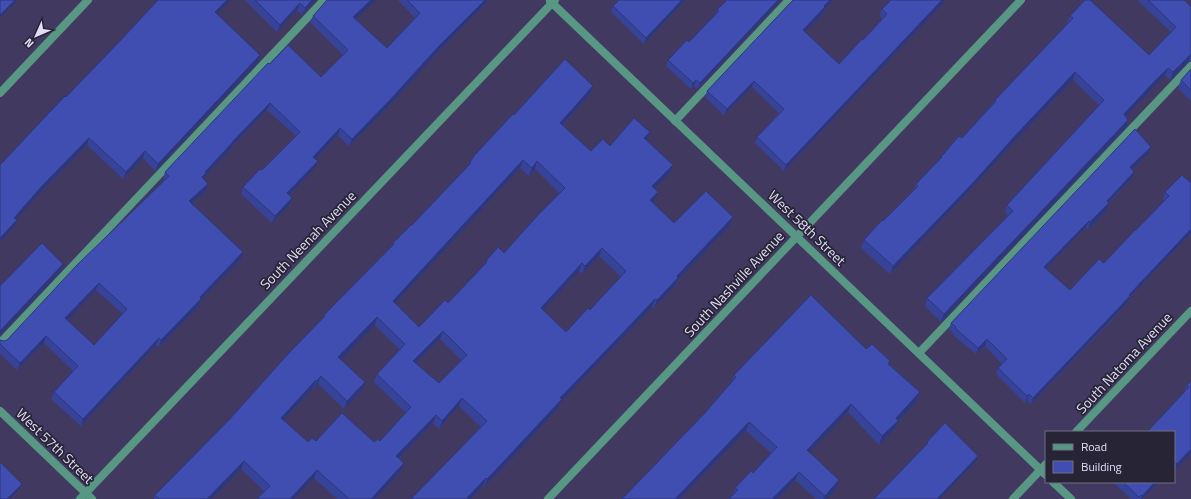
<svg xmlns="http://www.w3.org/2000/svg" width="1191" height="499" font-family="'Titillium Web',sans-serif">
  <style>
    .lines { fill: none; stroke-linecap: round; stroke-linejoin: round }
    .service { stroke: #589784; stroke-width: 8 }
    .minor { stroke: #589784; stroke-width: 8 }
    .wall { fill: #374399; fill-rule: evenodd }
    .shaded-wall { fill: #2d377d }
    .building { fill: #404eb2; stroke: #2d377d; fill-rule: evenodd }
    .labels { text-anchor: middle; stroke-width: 3.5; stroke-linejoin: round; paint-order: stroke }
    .street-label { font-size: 14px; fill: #e1ddf6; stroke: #272436 }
  </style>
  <rect width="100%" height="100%" fill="#423961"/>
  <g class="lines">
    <!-- service -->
    <g class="service">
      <polyline points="675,121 789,0"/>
      <polyline points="0,343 324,0"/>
      <polyline points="919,353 1191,66"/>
    </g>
    <!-- minor -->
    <g class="minor">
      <polyline points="550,1 1046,475"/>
      <polyline points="0,93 88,0"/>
      <polyline points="0,411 92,499"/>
      <polyline points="1076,432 1191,311"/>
      <polyline points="1053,482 1071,499"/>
      <polyline points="80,499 555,0"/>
      <polyline points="548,499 1021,0"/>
      <polyline points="1013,499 1046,464"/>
    </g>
  </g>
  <!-- wall -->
  <g class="wall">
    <polygon points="245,0 316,0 302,15 297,10 277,32"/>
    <path d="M398,0H488L486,3L437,53L388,107L349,146L338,135L315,159V168L289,195L292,198L289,205L272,223L241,194L243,187L262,170L296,136L267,110L232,146L231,149L205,176L204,179L206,191L191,204L243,252L241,259L200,301L199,306L159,347L156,345L81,426L51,399L54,392L73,371L44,343L17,370L0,354V344L7,340L164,180L163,179L165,172L270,64L321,77L343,55L310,22L313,16L356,19L387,48L415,18ZM96,290L123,314L94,345L67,320Z"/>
    <polygon points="685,0 644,44 611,12 613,6"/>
    <polygon points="727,0 781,0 697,89 694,86 691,89 666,66 668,60 689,42 715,15 717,10"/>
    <polygon points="793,0 833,0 824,10 823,14 805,32 839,64 883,19 879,15 882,9 891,0 946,0 784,171 755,143 757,137 779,113 756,91 752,87 724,115 705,97 707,91"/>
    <polygon points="1137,0 1184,0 1191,7 1191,61 1189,61 1170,80 1165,75 1147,94 1126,117 1128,120 1126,127 941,322 925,306 927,298 1008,216 1005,212 1007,205 1099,105 1073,80 1012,144 969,191 890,274 861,248 864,240 914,190 916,184 940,159 941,157 962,138 993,103 995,100 1068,24 1067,23 1070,16 1149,55 1171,32"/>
    <polygon points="217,14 260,55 258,62 155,171 143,158 123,179 87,145 40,193 16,219 17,220 14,227 0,242 0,165"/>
    <polygon points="1191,69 1191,101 1178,88 1181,80"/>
    <path d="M590,94L563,125L591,151L610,146L647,140L673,165L670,173L654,188L658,192L655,200L652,202L674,223L730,225L677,281L675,286L654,308L652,307L616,345L560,403L559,407L504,467L484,487L483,486L471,499H411L481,427L459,406L439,429L433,423L399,458L401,471L376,499H337L314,478L264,491L241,469L212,499H154L155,495L228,421L323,318L324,315L391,247L393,243L412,225L468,166L470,162L472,160L473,157L514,115ZM520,168L529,176L535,169L560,194L504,253L486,261L485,264L448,303L419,327L395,303ZM599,256L621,277L590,310L566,332L543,310L579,271L582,274ZM375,325L400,350L377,374L374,382L406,413L380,441L374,442L316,441L308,442L283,421L313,388L314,389L318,384L344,409L362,390L341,359ZM440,339L461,360L439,383L416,363Z"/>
    <polygon points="1149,153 1132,169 1132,178 1109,203 1107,210 1088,229 1086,227 1046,269 1070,290 1104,263 1165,201 1163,199 1165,192 1191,183 1191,233 1129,298 1128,302 1111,321 1031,404 1027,400 1025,403 996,374 998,368 1002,364 985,346 976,354 953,335 953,333 949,329 951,323"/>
    <polygon points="866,349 890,361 889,364 920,392 917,401 898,421 895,429 879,445 848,412 809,452 836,489 827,499 816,499 795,480 777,499 729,499 733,495 735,488 753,473 771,453 746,431 680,499 622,499 704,414 731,384 731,383 734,375"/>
    <polygon points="1191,381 1191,453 1174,471 1174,432 1185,391 1187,385"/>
    <polygon points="1113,482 1159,482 1143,499 1131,499"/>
  </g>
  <!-- shaded-wall -->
  <g class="shaded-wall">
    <polygon points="15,0 18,0 0,18 0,15"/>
    <polygon points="227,0 231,0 212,19 215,12"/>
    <polygon points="312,0 316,0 302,15 305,8"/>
    <polygon points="371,0 376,0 351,24 353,17"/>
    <polygon points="485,0 488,0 486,3 437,53 388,107 349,146 352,139 439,46"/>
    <polygon points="682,0 685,0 644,44 646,38"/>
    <polygon points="778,0 781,0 697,89 700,83"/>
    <polygon points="830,0 833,0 824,10 823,14 801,36 803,30"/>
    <polygon points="942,0 946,0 784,171 786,165"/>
    <polygon points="300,3 297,10 277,32 280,25"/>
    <polygon points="1191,54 1189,61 1170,80 1173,72"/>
    <polygon points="260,55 258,62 155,171 158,164"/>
    <polygon points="1168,68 1165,75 1121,122 1124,114"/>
    <polygon points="1075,72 1073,80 1012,144 969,191 890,274 893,266"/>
    <polygon points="696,80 694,86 691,89 693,83"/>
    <polygon points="754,81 752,87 724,115 727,109"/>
    <polygon points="593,86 590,94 557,131 560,123"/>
    <polygon points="270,103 267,110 232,146 231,149 205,176 204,180 202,177 205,172 233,141"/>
    <polygon points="1128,120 1126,127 941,322 944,314"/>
    <polygon points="340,128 338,135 311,164 313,157"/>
    <polygon points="650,132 647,140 644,138"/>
    <polygon points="89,138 87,145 40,193 11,225 14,218 42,186"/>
    <polygon points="1151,147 1149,153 1127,174 1130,167"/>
    <polygon points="145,151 143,158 123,179 126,172"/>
    <polygon points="523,160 520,168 390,309 393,301"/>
    <polygon points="318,161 315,168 284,200 287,193"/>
    <polygon points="537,161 535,169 529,176 532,168"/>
    <polygon points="673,165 670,173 649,194 652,186"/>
    <polygon points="1134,172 1132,178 1104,207 1107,201"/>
    <polygon points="208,184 206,191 186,208 189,201"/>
    <polygon points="658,192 655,200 647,208 650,200"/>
    <polygon points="292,198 289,205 272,223 275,216"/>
    <polygon points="1109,203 1107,210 1088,229 1090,222"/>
    <polygon points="733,217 730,225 677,281 675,286 654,308 657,300 677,276"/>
    <polygon points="17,220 14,227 0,242 0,238"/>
    <polygon points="1089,221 1086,227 1042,273 1044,267"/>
    <polygon points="1191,229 1191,233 1129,298 1128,302 1031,404 1033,398 1129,295"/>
    <polygon points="602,248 599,256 582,274 585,266"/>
    <polygon points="243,252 241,259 200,301 199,306 159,347 161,340 200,297"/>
    <polygon points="582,263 579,271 538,316 541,308"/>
    <polygon points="63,264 61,271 0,335 0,331"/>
    <polygon points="99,283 96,290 63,325 65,318"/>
    <polygon points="655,299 652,307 616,345 560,403 559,407 504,467 484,487 487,479 560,398"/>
    <polygon points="377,317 375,325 336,365 338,357"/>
    <polygon points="443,331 440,339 410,369 413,361"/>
    <polygon points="46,336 44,343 17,370 20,363"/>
    <polygon points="159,338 156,345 81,426 83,419"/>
    <polygon points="987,339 985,346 976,354 978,348"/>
    <polygon points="321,376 318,384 314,389 317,381"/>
    <polygon points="316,380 313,388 278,426 281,418"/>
    <polygon points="365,382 362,390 344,409 347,401"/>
    <polygon points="920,392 917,401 898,421 895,429 879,445 882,436 896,418"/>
    <polygon points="1029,394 1027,400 1025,403 1027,396"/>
    <polygon points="462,398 459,406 439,429 442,421"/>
    <polygon points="851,404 848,412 804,458 807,450"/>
    <polygon points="436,415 433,423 393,464 396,456"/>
    <polygon points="749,422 746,431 680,499 675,499"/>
    <polygon points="1191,449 1191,453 1174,471 1177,464"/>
    <polygon points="978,456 977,460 940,499 937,499"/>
    <polygon points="244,461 241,469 212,499 207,499"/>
    <polygon points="404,463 401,471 376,499 371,499"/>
    <polygon points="317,470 314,478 294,499 290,499"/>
    <polygon points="799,472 795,480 777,499 773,499"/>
    <polygon points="486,478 483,486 471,499 466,499"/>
    <polygon points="839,480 836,489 827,499 823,499 825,496"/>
    <polygon points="1155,482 1159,482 1143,499 1141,499 1142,496"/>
    <polygon points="22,484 20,488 10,499 7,499"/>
  </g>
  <!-- building -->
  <g class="building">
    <polygon points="0,0 15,0 0,15"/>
    <polygon points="158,0 227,0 215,12 260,55 158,164 145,151 126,172 89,138 42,186 14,218 17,220 0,238 0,165 65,96 66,97 120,41"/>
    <polygon points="255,0 312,0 305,8 300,3 280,25"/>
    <path d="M327,0H371L353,17L387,48L420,13L407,0H485L439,46L390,100L352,139L340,128L313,157L318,161L287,193L292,198L275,216L243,187L260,169L262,170L300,132L270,103L233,141V142L205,172L206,173L202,177L208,184L189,201L243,252L200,297L201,299L161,340L159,338L83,419L54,392L78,366L46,336L20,363L0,344V340L4,341L7,340L77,265L169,176L165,172L268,63L270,64L288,45L321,77L348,50L313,16ZM99,283L127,309L94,345L65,318Z"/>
    <polygon points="619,0 682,0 646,38 613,6"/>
    <polygon points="727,0 778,0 700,83 696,80 693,83 668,60 687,40 689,42 719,11 717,10"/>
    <polygon points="793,0 830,0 824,6 825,7 803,30 839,64 862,39 863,40 887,14 882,9 891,0 942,0 786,165 757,137 784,109 758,85 754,81 727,109 707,91"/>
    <polygon points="1085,0 1090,0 1149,55 1176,27 1148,0 1184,0 1191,7 1191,54 1173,72 1168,68 1150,86 1124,114 1128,120 944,314 927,298 1013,211 1007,205 1104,100 1075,72 1015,136 972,184 893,266 864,240 882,220 883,221 918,186 916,184 942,157 941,157 959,136 962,138 996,101 995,100 1073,18 1070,16"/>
    <path d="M565,59L593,86L560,123L591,151L603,139L610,146L634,118L650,132L644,138L673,165L652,186L658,192L650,200L674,223L706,191L733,217L677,276L678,278L657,300L655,299L619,337L560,398L562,399L506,459L487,479L486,478L466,499H411L487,421L462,398L442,421L436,415L396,456L404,463L371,499H349L317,470L290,499H257L270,486L244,461L207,499H159L155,495L228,421L289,353L325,316L324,315L394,244L393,243L411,225H412L471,163L470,162L473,158V157L513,114L514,115ZM523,160L532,168L537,161L565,188L538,215L504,253L498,247L486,261L487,262L448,303L445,300L419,327L393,301ZM602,248L626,271L590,310L588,308L566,332L541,308L582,263L585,266ZM377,317L405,344L377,374L411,407L380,441L378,439L374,442L342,413L316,441L312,438L308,442L281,418L316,380L317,381L321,376L347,401L365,382L338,357ZM443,331L467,355L439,383L413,361Z"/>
    <polygon points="1191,69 1191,90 1181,80"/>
    <polygon points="1135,129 1151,147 1130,167 1134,172 1107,201 1109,203 1090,222 1089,221 1044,267 1070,290 1099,259 1104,263 1135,230 1136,230 1169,196 1165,192 1182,175 1191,183 1191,229 1129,295 1130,296 1113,314 1033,398 1029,394 1027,396 998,368 1007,359 987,339 978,348 955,328 956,327 951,323"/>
    <polygon points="42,243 63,264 0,331 0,286"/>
    <polygon points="811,295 866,349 872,344 890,361 888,364 920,392 896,418 898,421 882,436 851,404 807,450 839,480 825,496 799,472 773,498 774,499 729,499 738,490 735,488 751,471 753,473 777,447 749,422 676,498 676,499 622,499 704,414 736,377 734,375"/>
    <polygon points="1191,381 1191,449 1177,464 1174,462 1174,432 1147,432 1189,387 1187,385"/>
    <polygon points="945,423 978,456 937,499 874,499 928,443 927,442"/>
    <polygon points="0,462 22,484 7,499 0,499"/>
    <polygon points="1123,482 1155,482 1142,496 1141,495 1139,497"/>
  </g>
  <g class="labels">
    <!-- street labels -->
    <g class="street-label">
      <text transform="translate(807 228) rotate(44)" y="5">West 58th Street</text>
      <text transform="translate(308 240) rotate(-46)" y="5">South Neenah Avenue</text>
      <text transform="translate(734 284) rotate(-47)" y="5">South Nashville Avenue</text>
      <text transform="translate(1124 363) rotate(-47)" y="5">South Natoma Avenue</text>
      <text transform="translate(55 446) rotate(44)" y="5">West 57th Street</text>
    </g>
  </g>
  <!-- legend -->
  <rect x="1045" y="431" width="130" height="52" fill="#272436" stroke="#716e83"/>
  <rect x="1053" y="444" width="20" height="6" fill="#589784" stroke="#716e83"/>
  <text x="1081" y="451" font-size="12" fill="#e1ddf6">Road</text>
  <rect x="1053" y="461" width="20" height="12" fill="#404eb2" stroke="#716e83"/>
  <text x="1081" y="471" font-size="12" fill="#e1ddf6">Building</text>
  <!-- north arrow -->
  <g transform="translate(36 36) rotate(225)" stroke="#272436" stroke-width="3" paint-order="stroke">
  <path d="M0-3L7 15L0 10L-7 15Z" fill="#e1ddf6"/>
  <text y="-6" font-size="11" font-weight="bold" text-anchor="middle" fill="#e1ddf6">N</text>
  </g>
</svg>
